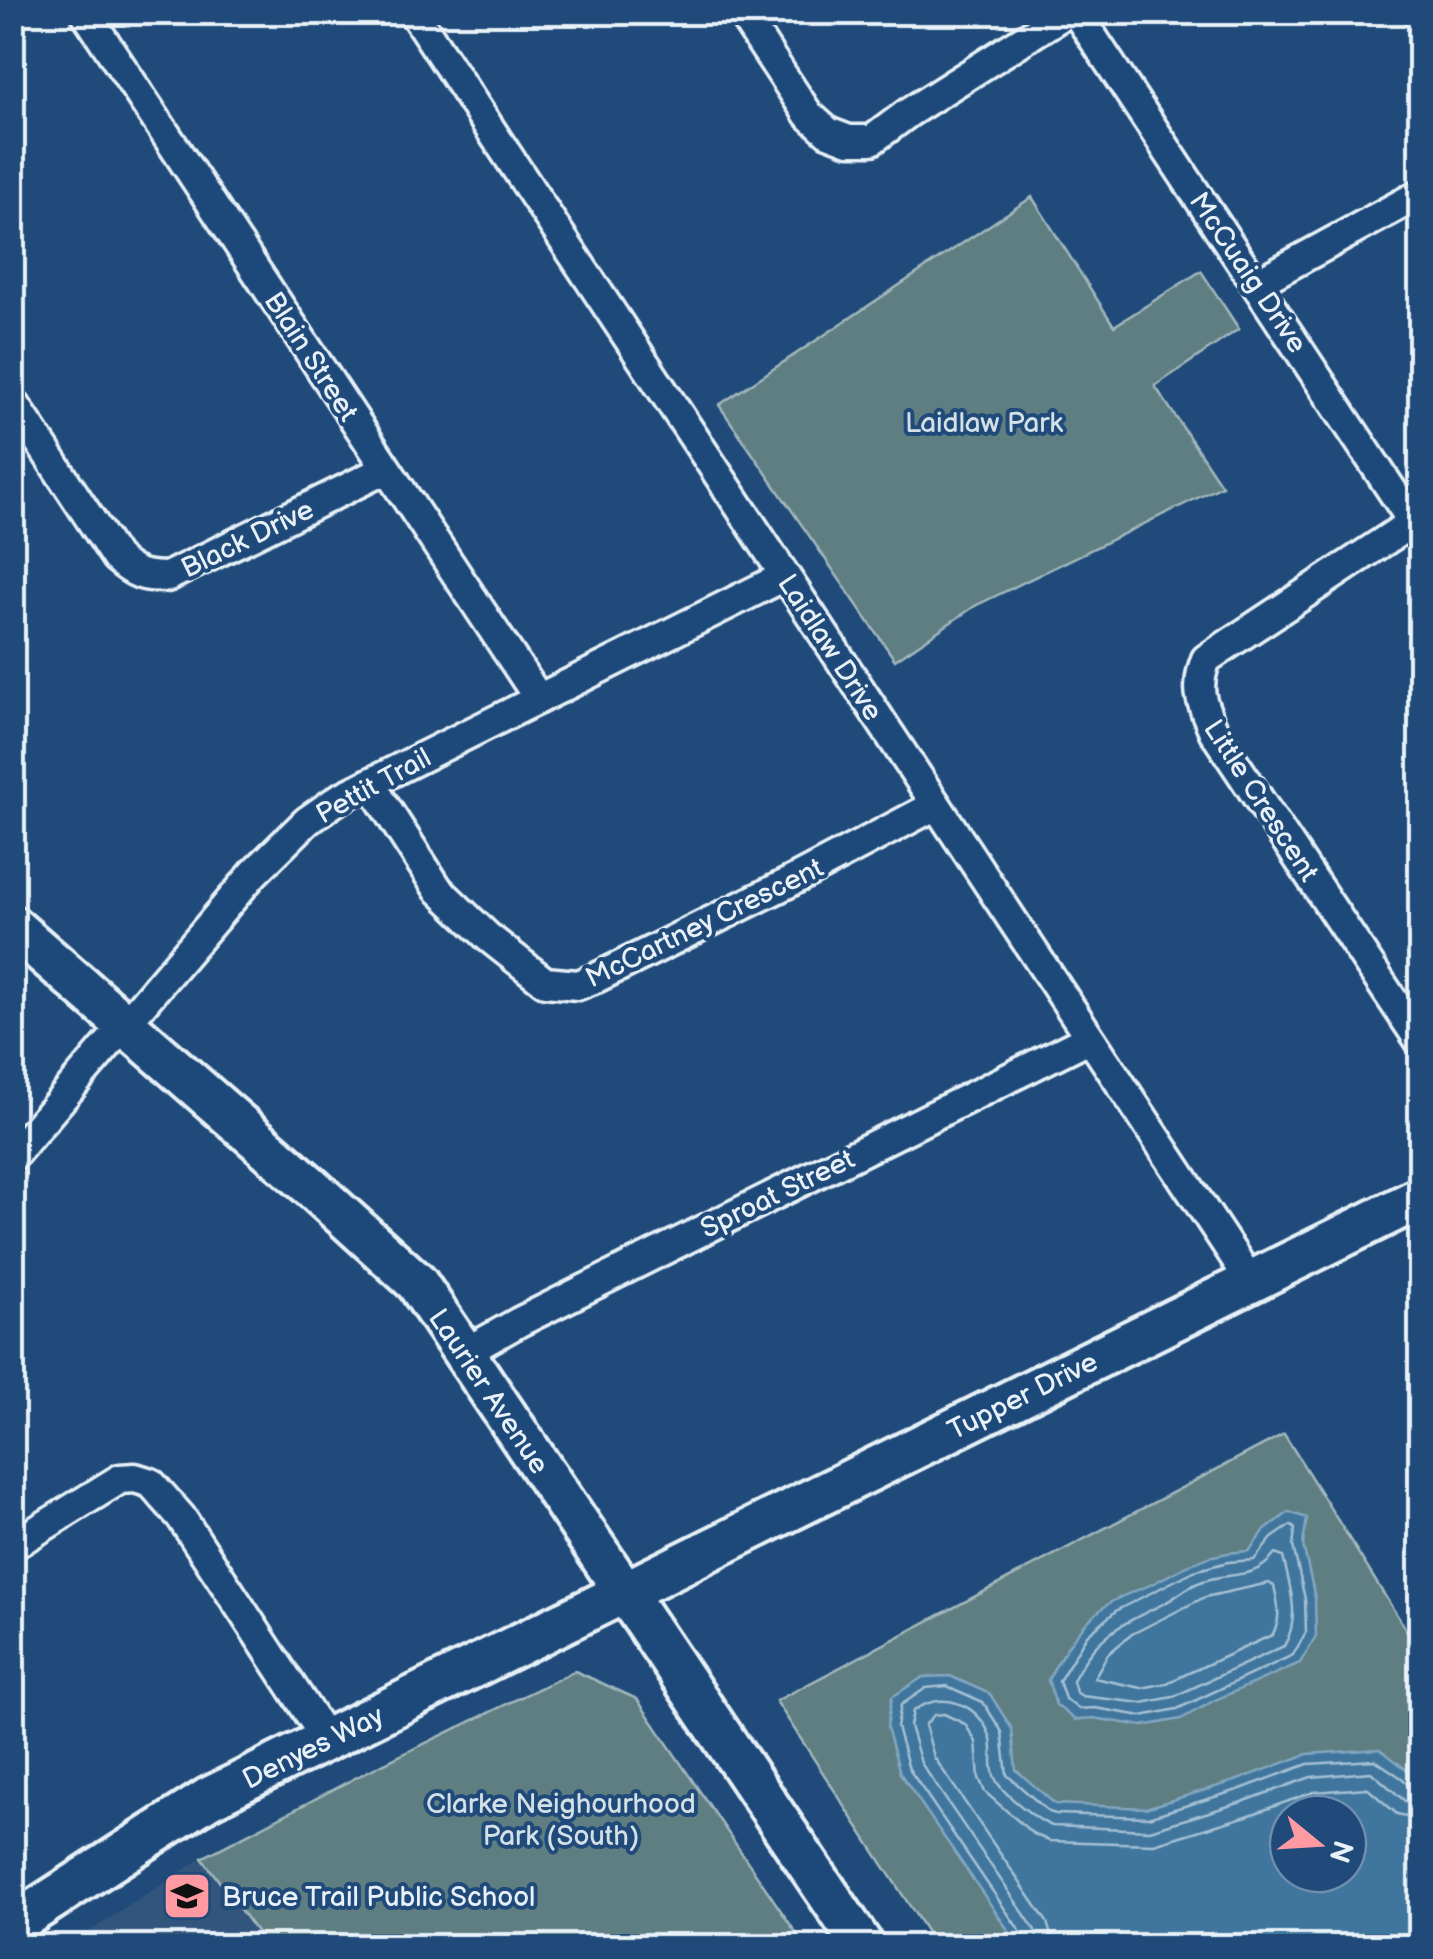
<svg xmlns="http://www.w3.org/2000/svg" width="1433" height="1959" font-family="'Balsamiq Sans',sans-serif">
  <style>
    .built { fill: #33547d }
    .green { fill: #5e7e82; stroke: #a3b8bd; stroke-width: 2.5; fill-rule: evenodd }
    .water { fill: #40769d; stroke: #83a7c1; stroke-width: 2.5; fill-rule: evenodd }
    .lines { fill: none; stroke-linecap: round; stroke-linejoin: round }
    .shore { stroke: #a5c0d4; stroke-width: 2.5 }
    .street-casing { stroke: #e8f1f8; stroke-width: 35 }
    .secondary-casing { stroke: #e8f1f8; stroke-width: 48 }
    .street { stroke: #1f4a7a; stroke-width: 28 }
    .secondary { stroke: #1f4a7a; stroke-width: 40 }
    .labels { text-anchor: middle; stroke-width: 8; stroke-linejoin: round; paint-order: stroke }
    .street-label { font-size: 28px; fill: #e8f1f8; stroke: #1f4a7a }
    .park-label { font-size: 28px; fill: #d3e0e6; stroke: #1f4a7a }
    .poi-label { font-size: 28px; fill: #e8f1f8; stroke: #1f4a7a; text-anchor: start }
  </style>
  <rect width="100%" height="100%" fill="#1f4a7a"/>
  <filter id="ink" filterUnits="userSpaceOnUse"><feTurbulence type="fractalNoise" baseFrequency=".01" numOctaves="2"/><feDisplacementMap in="SourceGraphic" scale="20" xChannelSelector="R" yChannelSelector="G"/><feConvolveMatrix kernelMatrix="1 2 1 2 8 2 1 2 1" color-interpolation-filters="sRGB"/></filter>
  <g filter="url(#ink)">
    <!-- built -->
    <polygon class="built" points="202,1858 268,1946 67,1946"/>
    <!-- green -->
    <g class="green">
      <polygon points="1032,197 1114,326 1201,271 1239,329 1155,386 1222,486 975,606 895,660 719,405"/>
      <path d="M1284,1434L1420,1652V1946H936L776,1701ZM1288,1814H1348V1874H1288Z"/>
      <polygon points="575,1671 637,1699 805,1946 242,1946 258,1934 202,1858 378,1766"/>
    </g>
    <!-- water -->
    <g class="water">
      <path d="M1289,1512L1307,1518L1303,1545L1315,1598L1316,1636L1300,1663L1215,1700L1181,1719L1143,1726L1093,1718L1075,1720L1056,1705L1048,1680C1063,1650 1082,1621 1111,1602C1124,1594 1140,1590 1154,1583C1191,1564 1206,1553 1249,1551L1264,1531Z"/>
      <path d="M950,1676L990,1694L1012,1729L1016,1770L1055,1804L1146,1808L1235,1781L1307,1754L1380,1749L1411,1773L1420,1787V1946H1019L900,1773L887,1727L892,1697L923,1677ZM1288,1814H1348V1874H1288Z"/>
    </g>
    <g class="lines">
      <!-- shore -->
      <g class="shore">
        <polygon points="1291,1525 1295,1529 1293,1546 1305,1599 1306,1632 1293,1655 1177,1709 1142,1716 1095,1708 1079,1709 1065,1699 1059,1681 1087,1635 1117,1610 1194,1571 1228,1562 1254,1560 1272,1538"/>
        <path d="M1275,1554L1283,1557C1290,1587 1301,1618 1284,1646L1173,1697L1142,1703L1082,1696L1076,1692L1073,1681C1096,1634 1121,1625 1165,1603C1176,1597 1186,1588 1198,1583C1228,1570 1253,1583 1275,1554Z"/>
        <path d="M1269,1583L1274,1586C1278,1602 1282,1621 1272,1635L1167,1683L1142,1688L1094,1678L1108,1654L1132,1634L1205,1597Z"/>
        <polyline points="1026,1946 1024,1937 909,1769 897,1727 901,1705 926,1688 947,1686 983,1702 1002,1732 1007,1775 1049,1812 1056,1814 1148,1817 1238,1790 1308,1764 1375,1760 1403,1779 1411,1789 1420,1791"/>
        <path d="M1039,1946L1035,1930L921,1763L910,1726L913,1711C942,1691 977,1702 990,1736C995,1750 988,1768 997,1782C1005,1795 1038,1821 1052,1826L1150,1830L1242,1802L1311,1777L1371,1772L1405,1801L1420,1804"/>
        <polyline points="1054,1946 1047,1922 934,1757 925,1725 934,1715 944,1714 965,1724 976,1742 979,1778 985,1792 1032,1833 1049,1841 1154,1844 1247,1816 1314,1792 1367,1788 1397,1814 1420,1819"/>
      </g>
      <!-- street casing -->
      <g class="street-casing">
        <g id="street">
          <polyline points="85,12 539,699"/>
          <polyline points="413,12 1250,1280"/>
          <polyline points="741,12 808,114 828,132 849,140 872,140 908,113 1067,12"/>
          <polyline points="1076,12 1420,533"/>
          <polyline points="1418,12 1420,16"/>
          <polyline points="1257,283 1420,194"/>
          <path d="M12,400L116,558C134,574 143,577 167,577L386,469"/>
          <path d="M1413,522L1206,659C1194,691 1202,703 1214,732L1420,1041"/>
          <polyline points="370,783 438,889 488,937 545,982 578,985 596,978 786,884 936,805"/>
          <polyline points="12,1157 254,873 307,821 340,798 785,576"/>
          <polyline points="466,1352 519,1322 1089,1038"/>
          <polyline points="12,1546 120,1479 135,1478 151,1483 181,1517 326,1739"/>
        </g>
      </g>
      <!-- secondary casing -->
      <g class="secondary-casing">
        <g id="secondary">
          <path id="s1" d="M12,926L308,1184L417,1283L863,1946"/>
          <path id="s2" d="M12,1925L209,1798L1420,1198"/>
        </g>
      </g>
      <!-- street -->
      <use href="#street" class="street"/>
      <!-- secondary -->
      <use href="#secondary" class="secondary"/>
    </g>
  </g>
  <!-- icons -->
  <defs>
    <g id="school-square" transform="scale(2.5)"><rect x="-9" y="-9" width="18" height="18" rx="4" fill="#ff9aa2" stroke="#1f4a7a"/><path d="M0-5L7-2L0 1L-7-2ZM-4 1L0 2.5L4 1V4Q0 6-4 4Z" fill="#111"/></g>
  </defs>
  <g fill-rule="evenodd">
    <use href="#school-square" x="187" y="1896"/>
  </g>
  <g class="labels">
    <!-- street labels -->
    <g class="street-label">
      <text transform="translate(1249 272) rotate(56)" y="10">McCuaig Drive</text>
      <text transform="translate(312 356) rotate(57)" y="10">Blain Street</text>
      <text transform="translate(247 538) rotate(-26)" y="10">Black Drive</text>
      <text transform="translate(831 647) rotate(57)" y="10">Laidlaw Drive</text>
      <text transform="translate(373 785) rotate(-29)" y="10">Pettit Trail</text>
      <text transform="translate(1262 800) rotate(57)" y="10">Little Crescent</text>
      <text transform="translate(704 922) rotate(-26)" y="10">McCartney Crescent</text>
      <text transform="translate(777 1193) rotate(-26)" y="10">Sproat Street</text>
      <text dy="10" stroke="none"><textPath href="#s1" startOffset="670">Laurier Avenue</textPath></text>
      <text dy="10" stroke="none"><textPath href="#s2" startOffset="1142">Tupper Drive</textPath></text>
      <text dy="10" stroke="none"><textPath href="#s2" startOffset="350">Denyes Way</textPath></text>
    </g>
    <!-- park labels -->
    <g class="park-label">
      <text x="984" y="432">Laidlaw Park</text>
      <text x="561" y="1813">Clarke Neighourhood<tspan x="561" dy="32">Park (South)</tspan></text>
    </g>
    <!-- poi labels -->
    <g class="poi-label">
      <text x="222" y="1906">Bruce Trail Public School</text>
    </g>
  </g>
  <!-- margin -->
  <rect width="1433" height="1959" fill="none" stroke="#1f4a7a" stroke-width="50"/>
  <rect x="25" y="25" width="1383" height="1909" fill="none" stroke="#e8f1f8" stroke-width="4" filter="url(#ink)"/>
  <!-- north arrow -->
  <g transform="translate(1318 1844) rotate(108)"><circle r="48" fill="#1f4a7a" stroke="#6f8dac" stroke-width="2.5"/>
  <path d="M0-8L18 38L0 25L-18 38Z" fill="#ff9aa2"/>
  <text y="-15" font-size="28" font-weight="bold" text-anchor="middle" fill="#e8f1f8">N</text>
  </g>
</svg>
